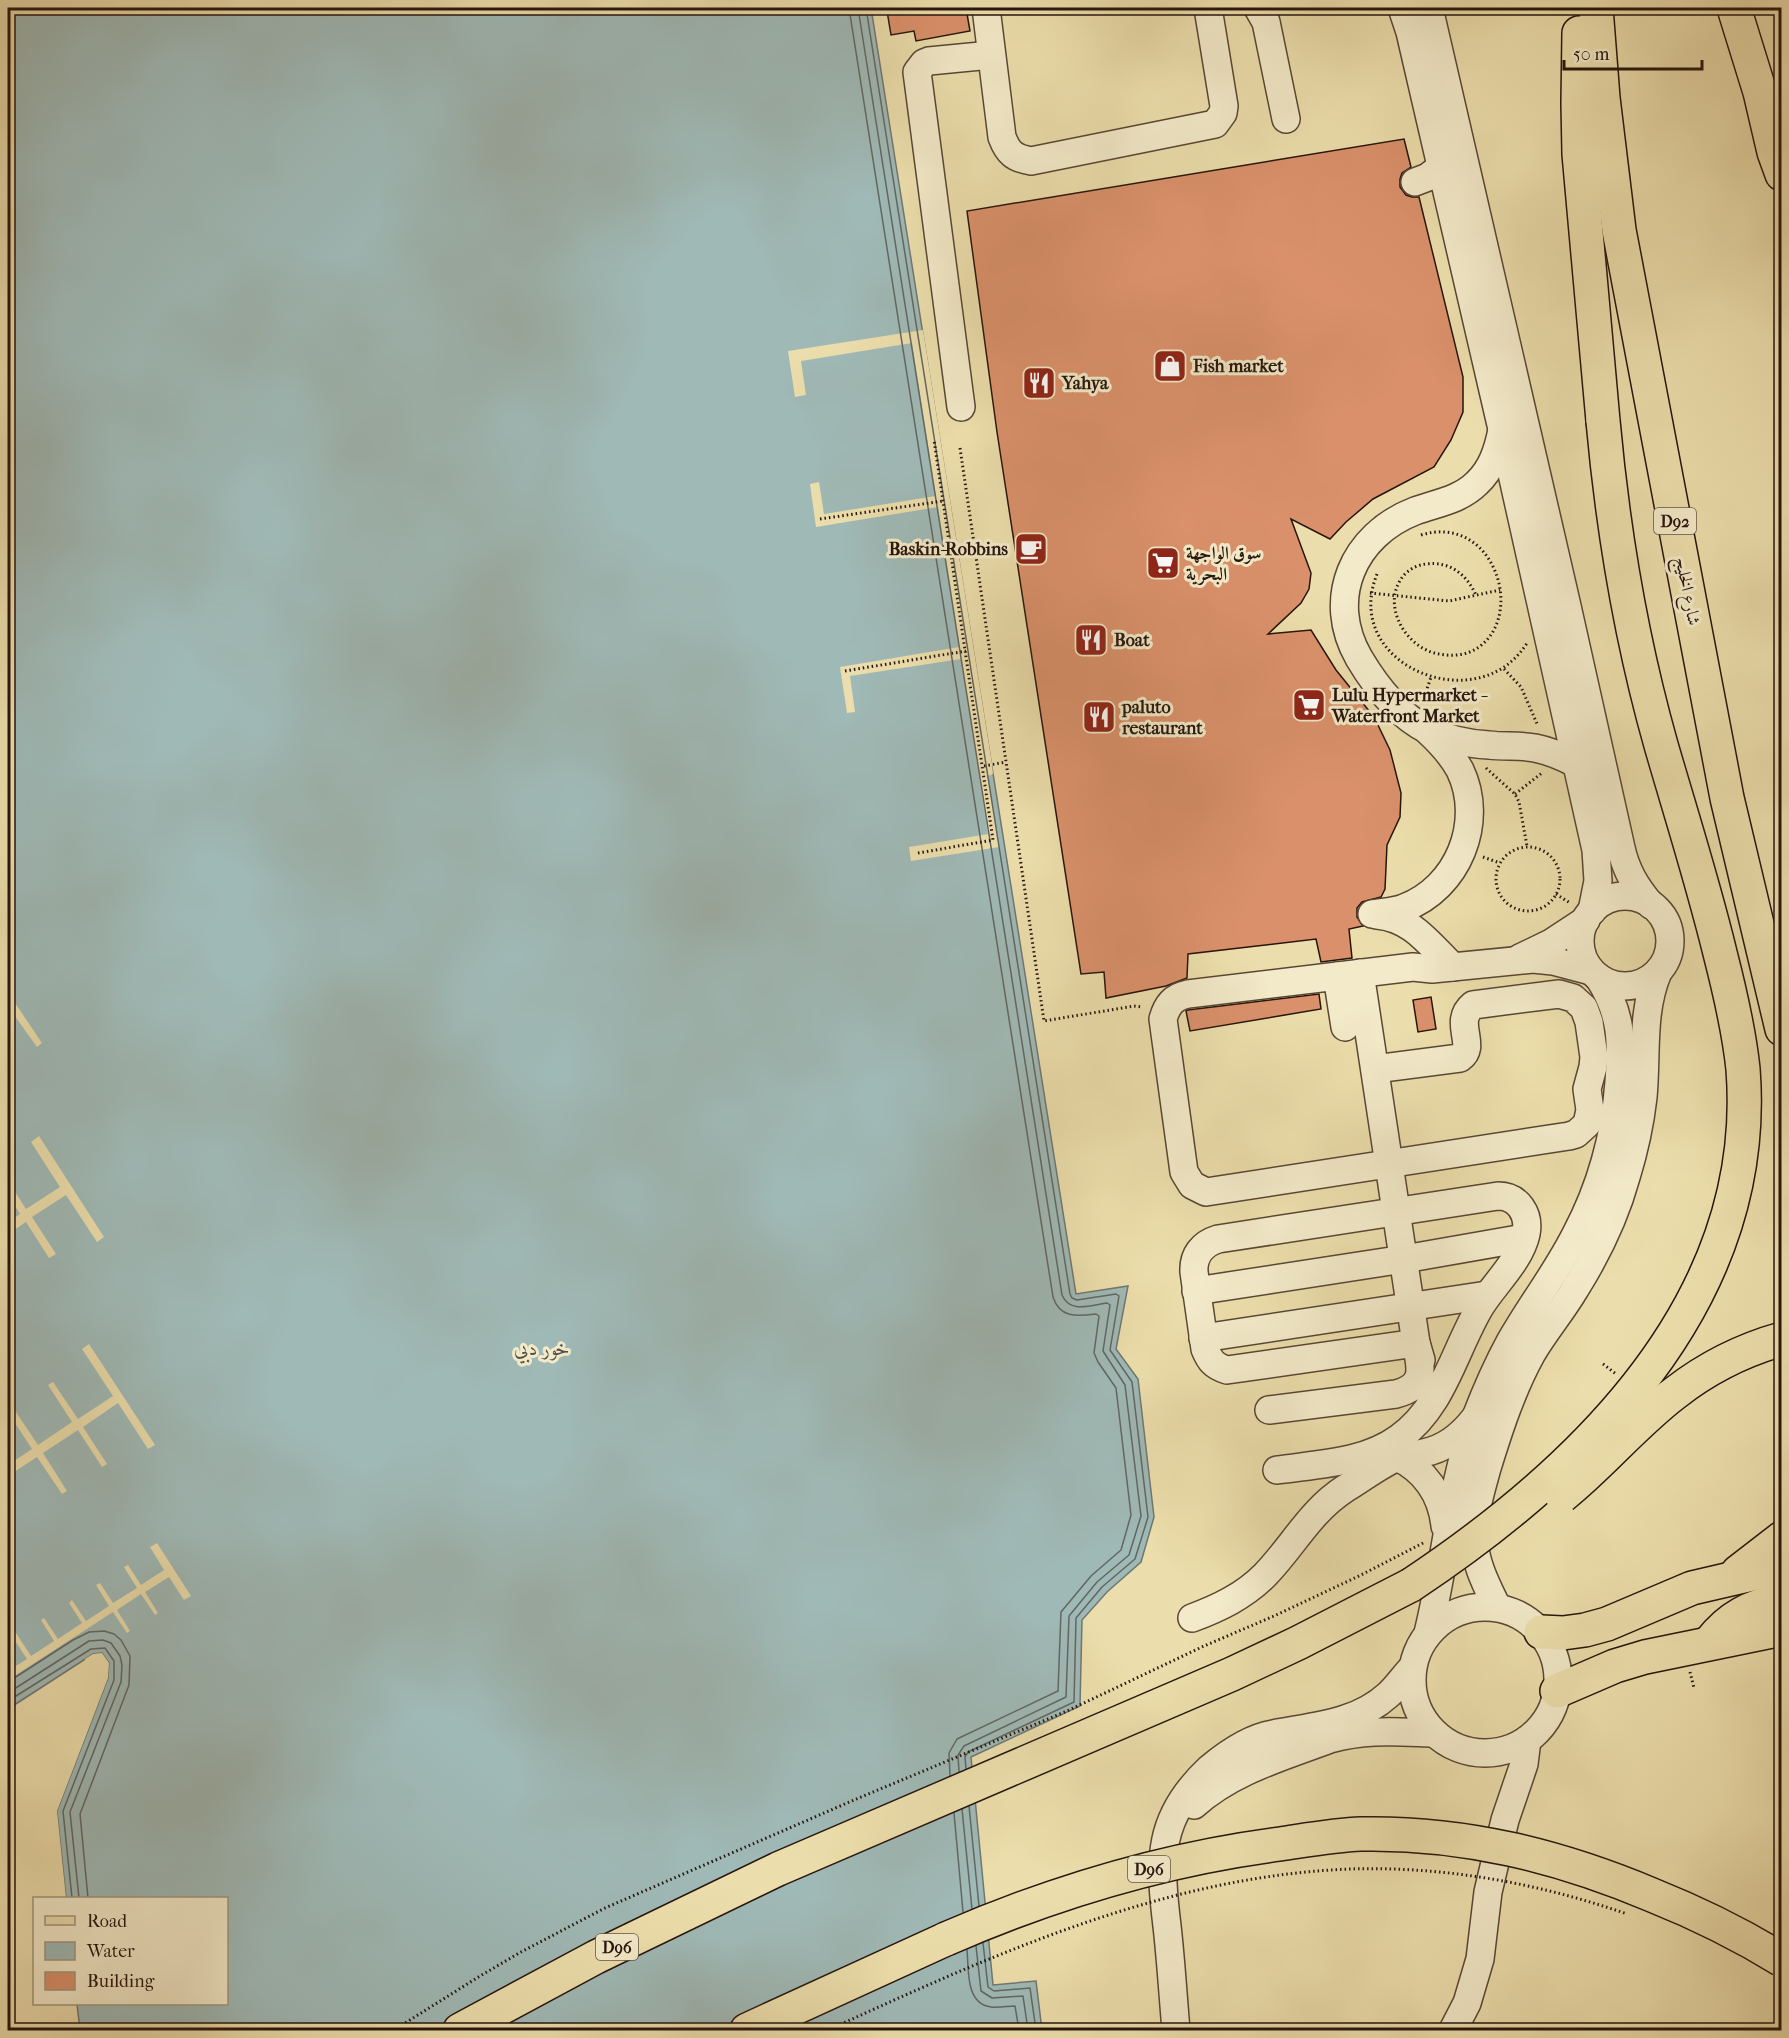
<svg xmlns="http://www.w3.org/2000/svg" width="1789" height="2038" font-family="'IM FELL French Canon',Amiri,serif">
  <style>
    .water { fill: #9fb9b6; stroke: #6f7772; stroke-width: 1.5 }
    .pier { fill: #ecdeac }
    .lines { fill: none; stroke-linecap: round; stroke-linejoin: round }
    .shore { stroke: #626762; stroke-width: 1.5 }
    .building { fill: #da916b; stroke: #26150d; stroke-width: 1.5 }
    .minor-casing { stroke: #584735; stroke-width: 30 }
    .major-casing { stroke: #26150d; stroke-width: 36 }
    .path { stroke: #26150d; stroke-width: 3; stroke-dasharray: 1.5 3; stroke-linecap: butt }
    .minor { stroke: #f3eac9; stroke-width: 27 }
    .major { stroke: #ecdeac; stroke-width: 33 }
    .major-bridge-casing { stroke: #26150d; stroke-width: 36; stroke-linecap: butt }
    .path-bridge { stroke: #26150d; stroke-width: 3; stroke-dasharray: 1.5 3; stroke-linecap: butt }
    .major-bridge { stroke: #ecdeac; stroke-width: 33 }
    .labels { text-anchor: middle; stroke-width: 6; stroke-linejoin: round; paint-order: stroke }
    .shield { fill: #f3eac9; stroke: #645545; stroke-width: 1.5 }
    .shield-label { font-size: 16px; font-weight: bold; fill: #26150d }
    .poi-label { font-size: 18px; font-weight: bold; fill: #26150d; stroke: #f3eac9; text-anchor: start }
    .street-label { font-size: 18px; fill: #26150d; stroke: #f3eac9 }
    .water-label { font-size: 20px; font-style: italic; fill: #504e48; stroke: #f3eac9 }
  </style>
  <rect width="100%" height="100%" fill="#ecdeac"/>
  <filter id="stains"><feTurbulence type="fractalNoise" baseFrequency=".00333" numOctaves="4"/><feColorMatrix values="0 0 0 0 .2 0 0 0 0 .09 0 0 0 0 .02 0 0 0 .5 -.17"/></filter>
  <radialGradient id="worn" r=".72"><stop offset=".6" stop-color="#630" stop-opacity="0"/><stop offset="1" stop-color="#630" stop-opacity=".3"/></radialGradient>
  <!-- water -->
  <polygon class="water" points="8,8 871,8 1076,1294 1128,1286 1116,1349 1138,1379 1154,1517 1141,1562 1107,1592 1082,1620 1080,1706 971,1757 993,1985 1036,1981 1042,2030 80,2030 77,2004 226,2004 226,1898 66,1898 57,1811 108,1678 109,1663 102,1653 93,1654 8,1709"/>
  <!-- pier -->
  <g class="pier">
    <polygon points="923,330 992,764 993,774 988,776 999,847 911,861 909,847 988,834 961,659 850,676 855,712 847,713 840,667 959,647 938,507 816,527 810,484 819,482 824,514 936,496 912,343 801,361 806,395 795,397 788,351"/>
    <polygon points="11,997 42,1043 37,1047 14,1015 8,1019 8,1000"/>
    <polygon points="39,1136 104,1237 97,1242 66,1195 32,1217 56,1254 49,1258 26,1222 8,1234 8,1222 20,1214 8,1195 8,1181 26,1209 60,1187 31,1142"/>
    <polygon points="89,1344 155,1445 148,1449 118,1403 83,1427 107,1464 102,1467 78,1430 43,1453 67,1491 62,1494 37,1457 8,1476 8,1465 32,1449 8,1412 14,1409 38,1445 72,1422 48,1385 53,1382 78,1419 113,1396 82,1349"/>
    <polygon points="157,1543 191,1596 184,1600 169,1577 145,1592 158,1613 155,1615 141,1594 117,1610 130,1631 127,1633 113,1612 8,1680 8,1671 27,1659 10,1633 14,1630 31,1656 54,1641 41,1620 44,1618 58,1639 82,1623 69,1603 72,1600 86,1621 109,1606 96,1585 100,1583 113,1603 137,1588 124,1567 128,1565 141,1585 164,1570 150,1547"/>
    <polygon points="102,1653 109,1663 108,1678 57,1811 66,1898 63,1898 54,1810 105,1677 106,1664 101,1656 94,1657 86,1662 85,1659 93,1654"/>
  </g>
  <g class="lines">
    <!-- shore -->
    <g class="shore">
      <path d="M849,8L1053,1297C1060,1319 1078,1316 1096,1314L1099,1316L1094,1353L1098,1362L1116,1388L1131,1515L1121,1550L1091,1576L1061,1612L1058,1691L957,1739L949,1753L950,1776"/>
      <path d="M858,8L1062,1295C1070,1314 1092,1305 1107,1303L1110,1305L1103,1351L1125,1385L1141,1516L1129,1555L1097,1582L1069,1616L1066,1697L964,1746L958,1755L959,1772"/>
      <polyline points="866,8 1070,1294 1072,1298 1077,1300 1116,1294 1119,1296 1110,1350 1132,1382 1148,1517 1135,1559 1102,1587 1076,1618 1074,1702 968,1752 965,1757 966,1769"/>
      <polyline points="8,1682 73,1640 89,1632 104,1631 114,1634 121,1640 130,1656 129,1685 80,1814 88,1898"/>
      <polyline points="8,1693 89,1641 103,1640 111,1643 120,1656 122,1665 121,1682 70,1812 79,1898"/>
      <polyline points="8,1701 91,1649 105,1648 114,1661 114,1680 63,1811 72,1898"/>
      <polyline points="969,1806 979,1906"/>
      <polyline points="962,1809 972,1909"/>
      <polyline points="954,1813 963,1912"/>
      <polyline points="983,1943 988,1987 994,1991 1030,1988 1036,2030"/>
      <polyline points="976,1946 981,1991 992,1998 1023,1996 1028,2030"/>
      <path d="M967,1950C969,1969 965,2004 991,2007C999,2008 1008,2006 1015,2006L1019,2030"/>
    </g>
  </g>
  <!-- building -->
  <g class="building">
    <polygon points="909,8 966,8 970,31 916,41 914,31 891,35 887,11"/>
    <polygon points="1404,139 1411,167 1402,173 1400,179 1400,187 1406,195 1412,197 1419,197 1463,377 1463,412 1451,440 1434,467 1373,499 1346,522 1330,539 1291,519 1311,573 1309,589 1301,603 1268,634 1311,630 1336,670 1374,717 1390,750 1401,793 1400,817 1387,845 1385,889 1381,897 1362,902 1357,908 1357,917 1363,926 1349,929 1352,958 1321,962 1316,939 1188,954 1187,978 1166,986 1106,998 1104,972 1081,974 997,432 967,211"/>
    <polygon points="1319,994 1321,1009 1190,1031 1186,1011 1188,1010"/>
    <polygon points="1431,997 1436,1029 1418,1032 1413,1000"/>
  </g>
  <g class="lines">
    <!-- minor casing -->
    <g class="minor-casing">
      <g id="minor">
        <path d="M986,8L1002,137C1008,153 1014,158 1031,161L1215,124L1223,113L1224,106L1208,8"/>
        <polyline points="1258,8 1266,22 1286,119"/>
        <polyline points="1402,8 1410,32 1502,429 1596,850 1598,881 1592,911"/>
        <path d="M1429,8L1567,606L1621,848C1626,871 1636,887 1651,905"/>
        <polyline points="1415,182 1428,177 1441,167"/>
        <polyline points="961,407 917,72 924,63 929,61 991,55"/>
        <path d="M1502,430C1498,450 1492,469 1477,483C1460,500 1437,503 1415,511C1353,535 1325,599 1359,658C1375,685 1399,716 1428,730C1446,739 1469,744 1489,745C1504,747 1520,745 1535,748C1550,751 1564,757 1577,764"/>
        <circle cx="1625" cy="941" r="45"/>
        <path d="M1372,914C1382,912 1394,912 1404,908C1458,888 1485,822 1460,770C1452,755 1441,743 1428,731"/>
        <path d="M1377,915C1412,918 1429,944 1453,967"/>
        <polyline points="1520,958 1551,943 1586,920"/>
        <polyline points="1360,973 1416,1343 1421,1360"/>
        <polyline points="1337,976 1345,1027"/>
        <path d="M1375,1069L1460,1058C1478,1046 1452,1022 1473,1005L1559,994L1573,998L1584,1008L1589,1022L1594,1057L1593,1067L1587,1089L1590,1110L1587,1124L1576,1134L1569,1136L1206,1192L1192,1185L1184,1172L1163,1019C1167,1005 1173,997 1188,994L1413,967L1432,969L1533,959L1553,961L1591,971"/>
        <polyline points="1196,1291 1404,1259 1524,1238"/>
        <polyline points="1203,1338 1487,1295"/>
        <path d="M1269,1410L1396,1394C1427,1386 1421,1368 1416,1343L1227,1370C1214,1366 1210,1361 1205,1349L1194,1272C1193,1255 1202,1244 1218,1239L1498,1196C1518,1196 1530,1214 1526,1234C1520,1261 1494,1284 1480,1307C1454,1351 1443,1407 1399,1438C1365,1463 1318,1464 1277,1470"/>
        <path d="M1397,1457C1425,1470 1442,1495 1445,1526"/>
        <circle cx="1485" cy="1680" r="73"/>
        <path d="M1497,1607C1487,1586 1475,1564 1474,1539C1473,1515 1481,1490 1487,1468C1499,1429 1512,1389 1532,1353C1545,1331 1562,1311 1575,1289C1597,1254 1615,1217 1626,1177C1634,1151 1640,1124 1643,1097C1647,1055 1641,1012 1658,972"/>
        <path d="M1192,1618C1219,1608 1244,1596 1265,1575C1294,1545 1310,1511 1346,1488C1360,1480 1382,1463 1396,1458C1404,1455 1415,1455 1423,1453C1445,1449 1462,1435 1475,1418"/>
        <path d="M1428,1633C1446,1560 1450,1488 1476,1417C1486,1391 1497,1366 1510,1342C1531,1305 1557,1272 1576,1234C1601,1187 1615,1135 1619,1082C1622,1042 1622,1014 1599,978"/>
        <path d="M1194,1805C1233,1770 1283,1757 1330,1739C1367,1729 1397,1732 1434,1733"/>
        <path d="M1176,2030C1173,1996 1171,1961 1167,1926C1159,1860 1157,1817 1210,1768C1228,1753 1250,1738 1273,1734C1314,1726 1356,1724 1388,1695C1397,1687 1404,1676 1412,1668"/>
        <polyline points="1453,2030 1467,2003 1480,1959 1488,1892 1505,1820 1524,1764 1527,1740"/>
      </g>
    </g>
    <!-- major casing -->
    <g class="major-casing">
      <g id="major">
        <polyline points="1596,8 1603,98 1619,230 1727,798 1782,1029"/>
        <polyline points="1734,8 1760,92 1774,152 1782,174"/>
        <polyline points="1579,33 1578,103 1579,154 1603,421"/>
        <polyline points="1738,1572 1782,1538"/>
        <polyline points="1541,1632 1563,1633 1585,1630 1607,1624 1692,1588 1782,1567"/>
        <path d="M1710,1642C1729,1617 1751,1606 1782,1600"/>
        <polyline points="1557,1691 1615,1666 1645,1657 1782,1629"/>
        <polyline points="460,2030 596,1957 778,1869 1232,1674 1298,1643 1411,1585"/>
        <polyline points="747,2030 946,1939"/>
      </g>
    </g>
    <!-- path -->
    <g class="path">
      <polyline points="960,448 1044,1021 1134,1006 1143,1007"/>
      <polyline points="820,519 943,501"/>
      <path d="M1421,535C1493,513 1526,613 1479,647C1465,657 1447,657 1431,652C1401,641 1381,600 1405,574C1411,568 1418,565 1426,564C1450,561 1466,574 1476,595"/>
      <path d="M1377,574C1340,666 1479,721 1527,643"/>
      <polyline points="1370,593 1449,601 1500,590"/>
      <polyline points="1504,669 1521,687 1538,726"/>
      <polyline points="845,671 966,651"/>
      <polyline points="1423,701 1431,677"/>
      <polyline points="984,766 1006,762"/>
      <polyline points="1486,768 1515,794 1519,802 1527,846"/>
      <polyline points="1515,794 1542,773"/>
      <circle cx="1528" cy="879" r="32"/>
      <polyline points="918,853 993,840 934,440"/>
      <polyline points="1483,857 1500,863"/>
      <polyline points="1556,894 1570,903"/>
      <polyline points="1603,1364 1616,1374"/>
      <polyline points="1690,1672 1694,1688"/>
    </g>
    <!-- minor -->
    <use href="#minor" class="minor"/>
    <!-- major -->
    <use href="#major" class="major"/>
    <!-- major-bridge casing -->
    <g class="major-bridge-casing">
      <g id="major-bridge">
        <path d="M1562,1496C1602,1464 1634,1424 1675,1393C1707,1368 1743,1350 1782,1339"/>
        <path d="M1411,1585C1587,1468 1761,1299 1743,1069C1739,1030 1730,992 1720,953C1703,883 1681,814 1661,745C1631,639 1613,531 1603,421"/>
        <path d="M946,1939C1054,1892 1164,1859 1280,1844C1307,1840 1334,1835 1361,1834C1464,1832 1559,1856 1652,1895C1697,1913 1740,1934 1782,1960"/>
      </g>
    </g>
    <!-- path-bridge -->
    <g class="path-bridge">
      <polyline points="394,2030 480,1976 521,1952 605,1908 854,1800 1067,1711 1204,1646 1274,1616 1361,1575 1425,1542"/>
      <path d="M828,2030C993,1955 1165,1876 1350,1869C1444,1866 1538,1883 1627,1914"/>
    </g>
    <!-- major-bridge -->
    <use href="#major-bridge" class="major-bridge"/>
  </g>
  <!-- icons -->
  <defs>
    <g id="shop-square" transform="scale(1.725)"><rect x="-9" y="-9" width="18" height="18" rx="4" fill="#8f2418" stroke="#f3eac9"/><path d="M-5-2.5h2.3a2.7 3.5 0 0 1 5.4 0H5L5.5 6h-11ZM-1.5-2.5h3a1.5 2.3 0 0 0-3 0Z" fill="#fff"/></g>
    <g id="restaurant-square" transform="scale(1.725)"><rect x="-9" y="-9" width="18" height="18" rx="4" fill="#8f2418" stroke="#f3eac9"/><path d="M-5-6h1v4h1v-4h1v4h1v-4h1v5L-1.5 .5V6h-2V.5L-5-1ZM5-6V6H3V1.5H1.5Q1.5-4 5-6Z" fill="#fff"/></g>
    <g id="cafe-square" transform="scale(1.725)"><rect x="-9" y="-9" width="18" height="18" rx="4" fill="#8f2418" stroke="#f3eac9"/><path d="M-5.5-4.5H6V0H3Q3 3.5 0 3.5H-2.5Q-5.5 3.5-5.5 0ZM3-3.2v2h1.7v-2ZM-6 4.5H4V6H-6Z" fill="#fff"/></g>
    <g id="supermarket-square" transform="scale(1.725)"><rect x="-9" y="-9" width="18" height="18" rx="4" fill="#8f2418" stroke="#f3eac9"/><path d="M-6-5.5h2.5l.6 2H6L4.5 2H-2.5L-4.4-4H-6ZM-1.5 3.2a1.3 1.3 0 1 0 .1 0ZM3 3.2a1.3 1.3 0 1 0 .1 0Z" fill="#fff"/></g>
  </defs>
  <g fill-rule="evenodd">
    <use href="#shop-square" x="1170" y="366"/>
    <use href="#restaurant-square" x="1039" y="383"/>
    <use href="#cafe-square" x="1031" y="549"/>
    <use href="#supermarket-square" x="1163" y="563"/>
    <use href="#restaurant-square" x="1091" y="640"/>
    <use href="#supermarket-square" x="1309" y="705"/>
    <use href="#restaurant-square" x="1099" y="717"/>
  </g>
  <g class="labels">
    <!-- shield labels -->
    <g class="shield">
      <rect x="1654" y="508" width="42" height="26" rx="4.5"/>
      <rect x="1128" y="1856" width="42" height="26" rx="4.5"/>
      <rect x="596" y="1934" width="42" height="26" rx="4.5"/>
    </g>
    <g class="shield-label">
      <text x="1675" y="527">D92</text>
      <text x="1149" y="1875">D96</text>
      <text x="617" y="1953">D96</text>
    </g>
    <!-- poi labels -->
    <g class="poi-label">
      <text x="1193" y="372">Fish market</text>
      <text x="1062" y="389">Yahya</text>
      <text x="1008" y="555" text-anchor="end">Baskin-Robbins</text>
      <text x="1186" y="559">سوق الواجهة<tspan x="1186" dy="21">البحرية</tspan></text>
      <text x="1114" y="646">Boat</text>
      <text x="1332" y="701">Lulu Hypermarket -<tspan x="1332" dy="21">Waterfront Market</tspan></text>
      <text x="1122" y="713">paluto<tspan x="1122" dy="21">restaurant</tspan></text>
    </g>
    <!-- street labels -->
    <g class="street-label">
      <text transform="translate(1688 591) rotate(79)" y="6">شارع الخليج</text>
    </g>
    <!-- water labels -->
    <g class="water-label">
      <text x="542" y="1355">خور دبي</text>
    </g>
  </g>
  <!-- margin -->
  <rect width="1789" height="2038" fill="none" stroke="#ecdeac" stroke-width="30"/>
  <rect x="9" y="9" width="1771" height="2020" fill="none" stroke="#26150d" stroke-width="3"/>
  <rect x="15" y="15" width="1759" height="2008" fill="none" stroke="#26150d" stroke-width="1.5"/>
  <!-- legend -->
  <rect x="33" y="1897" width="195" height="108" fill="#f3eac9" stroke="#a1957e" stroke-width="1.5"/>
  <rect x="45" y="1916" width="30" height="9" fill="#ecdeac" stroke="#a1957e" stroke-width="1.5"/>
  <text x="87" y="1927" font-size="18" fill="#26150d">Road</text>
  <rect x="45" y="1942" width="30" height="18" fill="#9fb9b6" stroke="#a1957e" stroke-width="1.5"/>
  <text x="87" y="1957" font-size="18" fill="#26150d">Water</text>
  <rect x="45" y="1972" width="30" height="18" fill="#da916b" stroke="#a1957e" stroke-width="1.5"/>
  <text x="87" y="1987" font-size="18" fill="#26150d">Building</text>
  <!-- scale -->
  <path d="M1564 60v9h138v-9" fill="none" stroke="#26150d" stroke-width="3"/>
  <text x="1573" y="60" font-size="18" fill="#26150d" stroke="#f3eac9" stroke-width="4.5" paint-order="stroke">50 m</text>
  <rect width="100%" height="100%" filter="url(#stains)"/>
  <rect width="100%" height="100%" fill="url(#worn)"/>
</svg>
